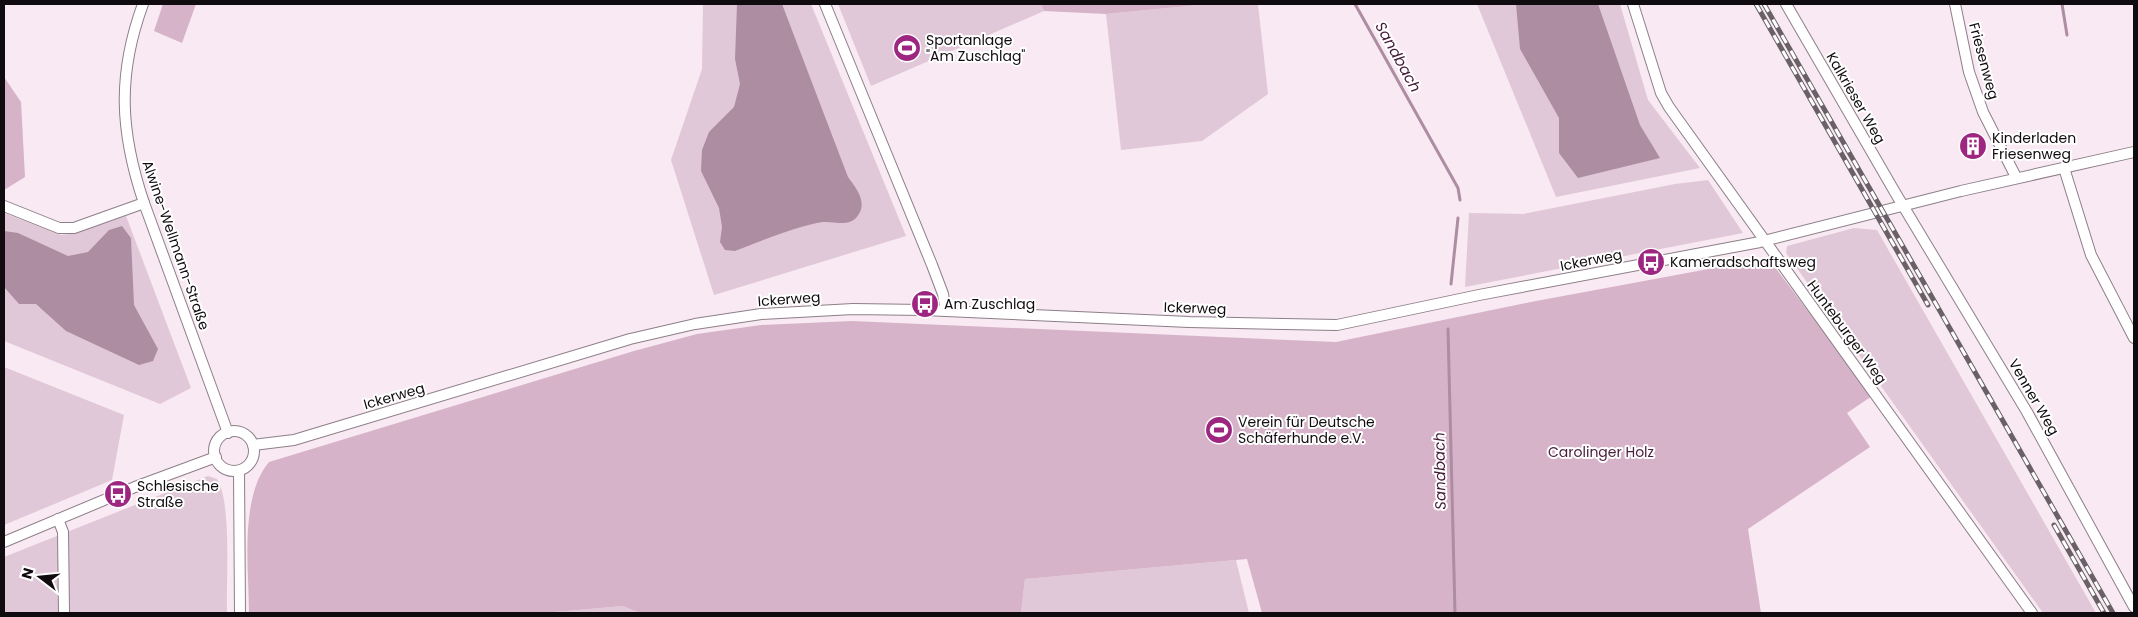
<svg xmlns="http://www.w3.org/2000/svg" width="2138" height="617" font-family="Poppins,sans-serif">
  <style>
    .green { fill: #e1c8d8 }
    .forest { fill: #d6b3c9 }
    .water { fill: #ad8da2 }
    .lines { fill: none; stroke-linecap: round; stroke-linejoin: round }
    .stream { stroke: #ad8da2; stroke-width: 3 }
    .street-casing { stroke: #8d7f88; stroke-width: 12 }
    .street { stroke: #fff; stroke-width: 10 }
    .rail-casing { stroke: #6a6166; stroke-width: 5 }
    .rail { stroke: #fff; stroke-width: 3; stroke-dasharray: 9; stroke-linecap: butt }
    .labels { text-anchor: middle; stroke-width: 4; stroke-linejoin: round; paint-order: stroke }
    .poi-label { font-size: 14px; fill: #100b0e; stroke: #fff; text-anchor: start }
    .street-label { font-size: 14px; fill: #100b0e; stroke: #fff }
    .park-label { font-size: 14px; fill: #4b203f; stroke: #fff }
    .water-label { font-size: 15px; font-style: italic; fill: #451a39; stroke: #fff }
  </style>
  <rect width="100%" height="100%" fill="#f8e9f2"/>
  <!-- green -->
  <g class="green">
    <polygon points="703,4 811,4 906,236 714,295 671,160 702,69"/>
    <polygon points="838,4 1041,4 1044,11 871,86"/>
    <polygon points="1209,4 1258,4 1268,94 1202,141 1121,150 1106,14"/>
    <polygon points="1477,4 1620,4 1648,100 1700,168 1556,197"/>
    <polygon points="1708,180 1743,233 1465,287 1469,213 1523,214 1675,184"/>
    <polygon points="4,213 61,235 76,233 126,216 191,388 160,404 4,341"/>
    <polygon points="1854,228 1877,230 2096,613 2043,613 1786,253 1787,246"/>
    <polygon points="4,367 124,415 112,480 4,525"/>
    <path d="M208,476L217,479C232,503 226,581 227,613H4V557Z"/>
    <polygon points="1236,560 1249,613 1021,613 1025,579"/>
    <polygon points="623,606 640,613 544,613"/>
  </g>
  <!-- forest -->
  <g class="forest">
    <polygon points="163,4 196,4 182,43 154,31"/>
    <polygon points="1041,4 1209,4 1106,14 1044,11"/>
    <polygon points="4,77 21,102 25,177 4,190"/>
    <path d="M1768,258L1872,396L1847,413L1870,447L1748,529L1761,613H1262L1247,559L1025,579L1021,613H640L623,606L544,613H249C249,568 239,498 269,462L634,351L697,334L761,325L852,321L1336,342L1536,301Z"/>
  </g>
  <!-- water -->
  <g class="water">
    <path d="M737,4H782L848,177C857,189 869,204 856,218C847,227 834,221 823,222C799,225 759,242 735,251L725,250L720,242L722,227L719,208L701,171L702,150L709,132L734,107L740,84L735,59Z"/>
    <polygon points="1516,4 1598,4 1640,125 1660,158 1578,178 1559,153 1559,118 1520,49"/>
    <polygon points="122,226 131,238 134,305 158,349 153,361 139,365 66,331 36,304 19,304 4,287 4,231 18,233 68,256 88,252 109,230"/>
  </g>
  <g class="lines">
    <!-- stream -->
    <g class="stream">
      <polyline points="1355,4 1458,188 1460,200"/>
      <polyline points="2062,4 2067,35"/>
      <polyline points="1451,284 1458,218"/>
      <polyline points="1448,329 1455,613"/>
    </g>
    <!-- street casing -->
    <g class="street-casing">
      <g id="street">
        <path d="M143,4C117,75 120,132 144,203L228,433"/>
        <polyline points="825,4 932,265 943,294 946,311"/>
        <polyline points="1633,4 1661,93 1669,107 2032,613"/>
        <polyline points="1786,4 1896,194 2027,412 2134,607"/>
        <polyline points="1955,4 1969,72 1983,112 2016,177"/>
        <polyline points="2064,168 2091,255 2134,338"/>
        <polyline points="4,206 59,228 74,228 144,203"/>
        <circle cx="234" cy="451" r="20"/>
        <polyline points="253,445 294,440 630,339 695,324 761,314 853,309 924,310 1189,322 1337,325 1479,295 1760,242 1961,191 2134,152"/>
        <polyline points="239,471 240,613"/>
        <polyline points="58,519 63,532 64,613"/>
        <polyline points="4,542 135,487 216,457"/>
      </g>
    </g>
    <!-- street -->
    <use href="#street" class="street"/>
    <!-- rail casing -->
    <g class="rail-casing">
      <g id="rail">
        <polyline points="1756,4 1928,305"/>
        <polyline points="1764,4 2113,613"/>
        <polyline points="2054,525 2104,613"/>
      </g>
    </g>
    <!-- rail -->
    <use href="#rail" class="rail"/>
  </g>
  <!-- icons -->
  <defs>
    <g id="stadium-disc" transform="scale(1.4375)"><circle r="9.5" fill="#9c2680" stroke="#fff"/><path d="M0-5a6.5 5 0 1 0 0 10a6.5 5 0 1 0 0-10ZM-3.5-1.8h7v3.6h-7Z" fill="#fff"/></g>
    <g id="building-disc" transform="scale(1.4375)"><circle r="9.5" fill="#9c2680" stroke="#fff"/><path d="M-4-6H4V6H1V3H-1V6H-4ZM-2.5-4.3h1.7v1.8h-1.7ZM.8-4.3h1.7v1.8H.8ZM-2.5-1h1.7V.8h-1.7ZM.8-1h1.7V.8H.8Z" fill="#fff"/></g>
    <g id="bus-disc" transform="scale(1.4375)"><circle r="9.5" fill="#9c2680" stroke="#fff"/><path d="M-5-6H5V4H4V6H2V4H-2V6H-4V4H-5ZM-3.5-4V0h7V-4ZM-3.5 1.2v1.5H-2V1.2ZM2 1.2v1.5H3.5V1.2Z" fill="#fff"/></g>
  </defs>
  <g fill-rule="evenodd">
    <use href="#stadium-disc" x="907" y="48"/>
    <use href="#building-disc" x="1973" y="146"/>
    <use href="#bus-disc" x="1651" y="262"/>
    <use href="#bus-disc" x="925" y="304"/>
    <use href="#stadium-disc" x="1219" y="430"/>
    <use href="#bus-disc" x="118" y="494"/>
  </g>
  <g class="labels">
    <!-- poi labels -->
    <g class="poi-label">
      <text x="926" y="45">Sportanlage<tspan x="926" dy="16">"Am Zuschlag"</tspan></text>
      <text x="1992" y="143">Kinderladen<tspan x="1992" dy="16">Friesenweg</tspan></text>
      <text x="1670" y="267">Kameradschaftsweg</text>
      <text x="944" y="309">Am Zuschlag</text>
      <text x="1238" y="427">Verein für Deutsche<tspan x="1238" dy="16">Schäferhunde e.V.</tspan></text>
      <text x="137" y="491">Schlesische<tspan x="137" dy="16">Straße</tspan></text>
    </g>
    <!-- street labels -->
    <g class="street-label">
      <text transform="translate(1984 61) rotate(75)" y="5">Friesenweg</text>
      <text transform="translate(1856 98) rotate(60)" y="5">Kalkrieser Weg</text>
      <text transform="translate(176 245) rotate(71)" y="5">Alwine-Wellmann-Straße</text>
      <text transform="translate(1591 260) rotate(-11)" y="5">Ickerweg</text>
      <text transform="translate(789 299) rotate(-4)" y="5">Ickerweg</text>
      <text transform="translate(1195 308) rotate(2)" y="5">Ickerweg</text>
      <text transform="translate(1847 332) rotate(54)" y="5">Hunteburger Weg</text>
      <text transform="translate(394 396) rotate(-16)" y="5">Ickerweg</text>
      <text transform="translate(2034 397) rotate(60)" y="5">Venner Weg</text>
    </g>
    <!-- park labels -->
    <g class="park-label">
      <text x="1601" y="457">Carolinger Holz</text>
    </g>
    <!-- water labels -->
    <g class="water-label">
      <text transform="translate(1398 57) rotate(61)" y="5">Sandbach</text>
      <text transform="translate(1440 471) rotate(-91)" y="5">Sandbach</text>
    </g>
  </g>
  <!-- border -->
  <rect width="2138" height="617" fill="none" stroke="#100b0e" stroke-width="10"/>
  <!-- north arrow -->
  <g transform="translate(40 577) rotate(286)" stroke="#ffffff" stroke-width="4" paint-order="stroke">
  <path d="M0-4L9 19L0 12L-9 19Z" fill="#100b0e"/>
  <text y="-8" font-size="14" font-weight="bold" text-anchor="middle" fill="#100b0e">N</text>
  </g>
</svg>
